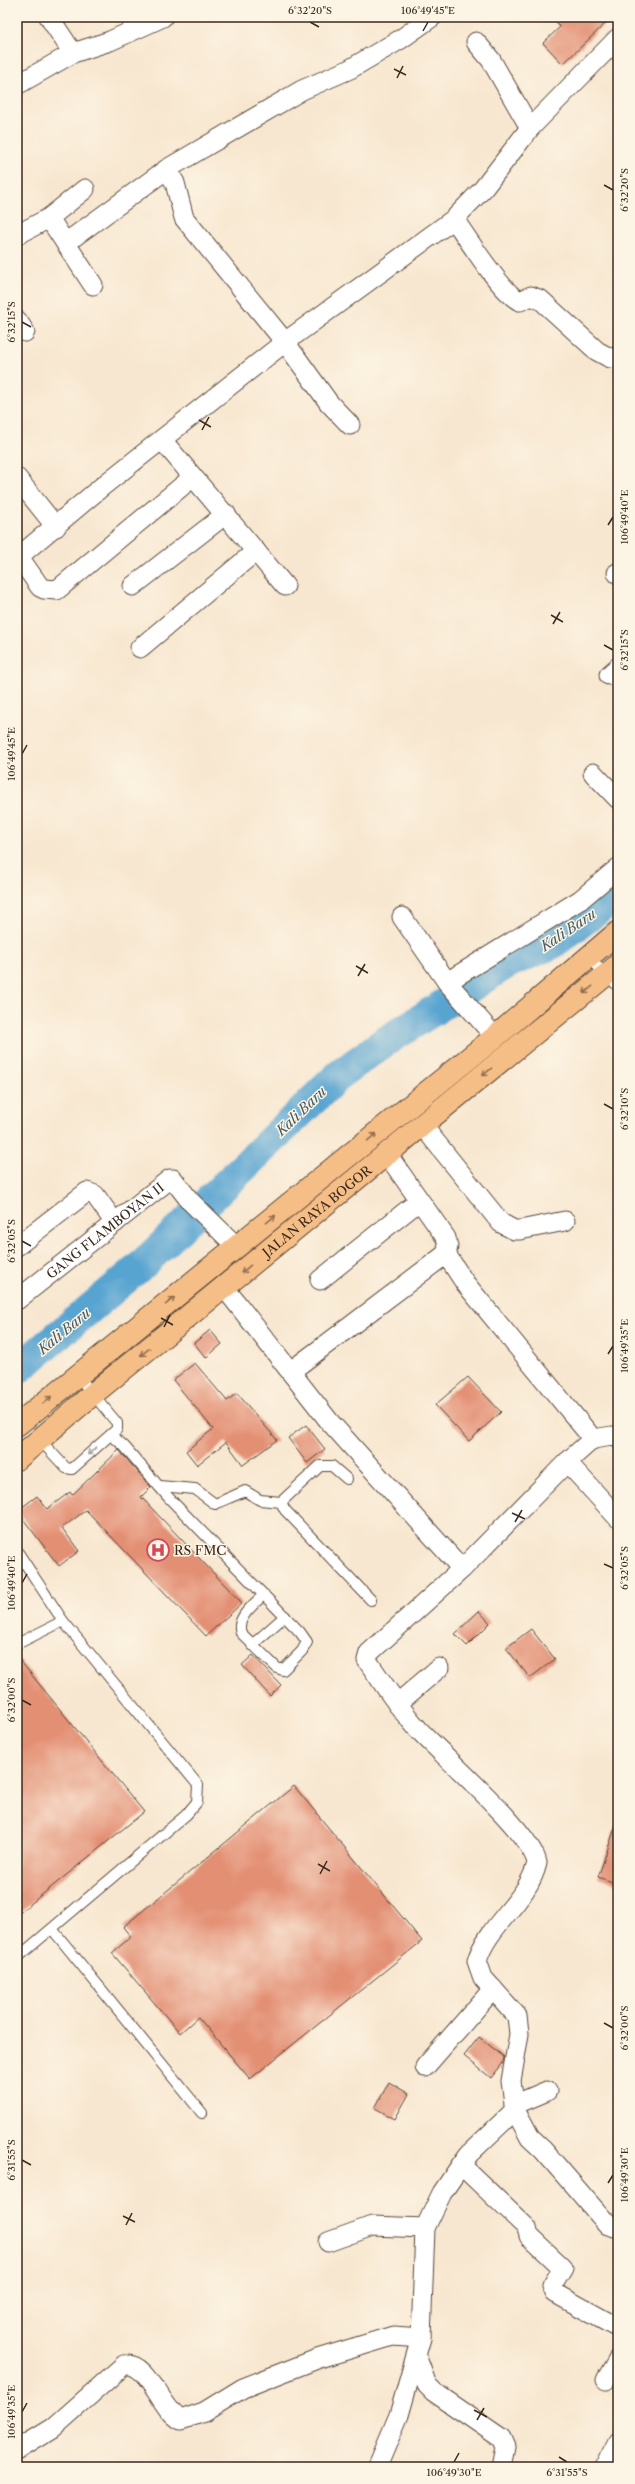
<svg xmlns="http://www.w3.org/2000/svg" width="635" height="2484" font-family="'Libre Caslon Text',serif">
  <style>
    .lines { fill: none; stroke-linecap: round; stroke-linejoin: round }
    .river { stroke: #59a4d1; stroke-width: 31 }
    .building { fill: #e38f73 }
    .service-casing { stroke: #574639; stroke-width: 12 }
    .minor-casing { stroke: #574639; stroke-width: 21 }
    .trunk-casing { stroke: #574639; stroke-width: 24 }
    .service { stroke: #fff; stroke-width: 10 }
    .minor { stroke: #fff; stroke-width: 19 }
    .trunk { stroke: #f6be87; stroke-width: 22 }
    .oneway { stroke: #8f6d4d }
    .oneway2 { stroke: #a79f9a }
    .ticks { fill: none; stroke: #3b2a1e; stroke-width: 1.5 }
    .labels { text-anchor: middle; stroke-width: 3; stroke-linejoin: round; paint-order: stroke }
    .street-label { font-size: 13px; fill: #3b2a1e; stroke: #fcf5e5 }
    .poi-label { font-size: 13px; fill: #3b2a1e; stroke: #fcf5e5; text-anchor: start }
    .water-label { font-size: 14px; font-style: italic; fill: #475b66; stroke: #fcf5e5 }
    .neatline { fill: none; stroke: #3b2a1e; stroke-width: 1.5 }
    .ticks-label { font-size: 10px; text-anchor: middle; fill: #3b2a1e }
  </style>
  <rect width="100%" height="100%" fill="#fcf5e5"/>
  <filter id="ink" filterUnits="userSpaceOnUse"><feTurbulence type="fractalNoise" baseFrequency=".025" numOctaves="2"/><feDisplacementMap in="SourceGraphic" scale="8" xChannelSelector="R" yChannelSelector="G"/><feConvolveMatrix kernelMatrix="1 2 1 2 8 2 1 2 1" color-interpolation-filters="sRGB"/></filter>
  <filter id="wash" filterUnits="userSpaceOnUse"><feTurbulence type="fractalNoise" baseFrequency=".012" numOctaves="4" result="noise"/><feDisplacementMap in="SourceGraphic" scale="16" xChannelSelector="R" yChannelSelector="G"/><feGaussianBlur stdDeviation="0.9" result="paint"/><feColorMatrix in="noise" values="0 0 0 0 0 0 0 0 0 0 0 0 0 0 0 0 0 1.4 0 .05"/><feComposite in="paint" operator="in"/></filter>
  <g filter="url(#wash)">
    <rect width="100%" height="100%" fill="#f8e7d0"/>
    <g class="lines">
      <!-- river -->
      <polyline class="river" points="17,1370 142,1265 339,1075 383,1043 508,963 552,944 618,895"/>
    </g>
    <g id="blocks">
      <!-- building -->
      <g class="building">
        <polygon points="552,17 612,17 563,64 543,43 560,27"/>
        <polygon points="210,1330 222,1344 206,1358 194,1343"/>
        <polygon points="195,1363 227,1401 237,1393 277,1440 243,1465 226,1442 197,1465 186,1451 213,1429 173,1380"/>
        <polygon points="468,1377 501,1412 469,1441 435,1405"/>
        <polygon points="306,1425 325,1449 307,1463 288,1438"/>
        <polygon points="119,1450 151,1487 141,1497 242,1603 206,1636 86,1510 62,1528 79,1551 59,1566 17,1511 37,1496 47,1509 70,1492 72,1495"/>
        <polygon points="479,1611 490,1623 467,1646 455,1634"/>
        <polygon points="531,1629 555,1659 530,1678 506,1648"/>
        <polygon points="253,1655 281,1685 270,1696 242,1665"/>
        <polygon points="17,1657 144,1812 17,1915"/>
        <polygon points="294,1786 422,1941 250,2079 198,2017 180,2033 112,1953 131,1937 123,1927"/>
        <polygon points="616,1825 618,1825 618,1884 598,1877"/>
        <polygon points="479,2037 504,2057 503,2063 491,2078 464,2056"/>
        <polygon points="389,2082 409,2094 395,2119 375,2108"/>
      </g>
    </g>
  </g>
  <g filter="url(#ink)">
    <use href="#blocks" fill-opacity="0" stroke="#574639" stroke-width="1"/>
    <g class="lines">
      <!-- service casing -->
      <g class="service-casing">
        <g id="service">
          <polyline points="588,957 618,986"/>
          <path d="M111,1435L124,1446L169,1498L300,1632L307,1642L302,1651L283,1670L277,1668L241,1633C235,1618 254,1605 263,1595"/>
          <polyline points="40,1440 66,1468 72,1469 117,1429 117,1423 77,1375"/>
          <polyline points="159,1486 195,1489 215,1504 245,1491 260,1500 281,1502 285,1510 371,1600"/>
          <polyline points="281,1502 320,1466 332,1466 347,1479"/>
          <polyline points="17,1551 63,1621 198,1785 197,1802 186,1815 17,1958"/>
          <polyline points="17,1644 63,1621"/>
          <polyline points="252,1645 285,1616"/>
          <polyline points="53,1930 202,2113"/>
        </g>
      </g>
      <!-- minor casing -->
      <g class="minor-casing">
        <g id="minor">
          <polyline points="49,17 73,53"/>
          <polyline points="476,42 491,60 530,128"/>
          <polyline points="17,85 73,53 110,41 163,17"/>
          <polyline points="167,169 175,183 184,218 285,342 329,403 350,425"/>
          <polyline points="49,218 85,189"/>
          <path d="M454,219C466,236 503,295 520,301L531,296L541,300L597,351L610,358"/>
          <polyline points="17,235 49,218 93,285"/>
          <polyline points="71,239 167,169 302,90 350,69 401,39 432,17"/>
          <polyline points="17,320 25,332"/>
          <polyline points="162,440 285,586"/>
          <polyline points="17,478 56,527"/>
          <polyline points="19,557 40,587 44,589 57,590 193,477"/>
          <polyline points="17,558 104,485 285,342 454,219 483,189 530,128 618,38"/>
          <polyline points="617,573 618,574"/>
          <polyline points="133,586 226,514"/>
          <polyline points="140,648 256,551"/>
          <polyline points="609,675 618,667"/>
          <polyline points="593,773 618,799"/>
          <polyline points="402,917 447,982 495,1037"/>
          <polyline points="447,982 580,900 618,868"/>
          <polyline points="422,1125 501,1223 514,1230 520,1230 565,1221"/>
          <polyline points="387,1154 446,1238 448,1247 446,1254"/>
          <polyline points="17,1246 87,1192 95,1195 115,1223"/>
          <polyline points="320,1280 419,1201"/>
          <polyline points="224,1287 329,1421 462,1569"/>
          <path id="s1" d="M17,1300L170,1179H173L190,1201L237,1247"/>
          <polyline points="291,1371 446,1254 465,1283 593,1439"/>
          <polyline points="567,1462 618,1518"/>
          <polyline points="397,1704 439,1668"/>
          <polyline points="425,2067 493,1989"/>
          <polyline points="514,2105 547,2091"/>
          <polyline points="515,2110 530,2138 543,2150 608,2225 618,2228"/>
          <polyline points="461,2165 527,2228 529,2236 563,2268 552,2286 555,2293 618,2328"/>
          <polyline points="328,2242 372,2226 425,2228"/>
          <polyline points="417,2358 427,2385 434,2392 501,2438 505,2447 501,2467"/>
          <polyline points="606,2380 618,2359"/>
          <path d="M17,2450L53,2428L124,2365C149,2361 161,2410 181,2420L204,2412L243,2388L317,2359L393,2336L421,2338"/>
          <path d="M377,2467L399,2415L421,2338L425,2228L442,2193L461,2165L469,2154L515,2110L511,2081L519,2034L517,2016L483,1978L477,1961C488,1924 528,1901 537,1863C532,1833 443,1756 418,1729C399,1708 383,1684 367,1660L369,1653L462,1569L567,1462L593,1439L612,1436L618,1438"/>
          <polyline points="605,2467 618,2442"/>
        </g>
      </g>
      <!-- trunk casing -->
      <g class="trunk-casing">
        <g id="trunk">
          <polyline points="17,1425 495,1037 618,932"/>
          <path id="s2" d="M17,1459L93,1394L618,965"/>
        </g>
      </g>
      <!-- service -->
      <use href="#service" class="service"/>
      <!-- minor -->
      <use href="#minor" class="minor"/>
      <!-- trunk -->
      <use href="#trunk" class="trunk"/>
    </g>
    <!-- one-way arrows -->
    <defs><path id="oneway-shaft" d="M-6 0H5M1.5-3L5.5 0L1.5 3" fill="none" stroke-width="1.6" stroke-linecap="round" stroke-linejoin="round"/></defs>
    <g class="oneway">
      <use href="#oneway-shaft" transform="translate(588 990) rotate(141)"/>
      <use href="#oneway-shaft" transform="translate(487 1072) rotate(141)"/>
      <use href="#oneway-shaft" transform="translate(372 1137) rotate(-39)"/>
      <use href="#oneway-shaft" transform="translate(271 1219) rotate(-39)"/>
      <use href="#oneway-shaft" transform="translate(246 1269) rotate(140)"/>
      <use href="#oneway-shaft" transform="translate(170 1301) rotate(-39)"/>
      <use href="#oneway-shaft" transform="translate(145 1352) rotate(141)"/>
      <use href="#oneway-shaft" transform="translate(47 1400) rotate(-40)"/>
    </g>
    <use class="oneway2" href="#oneway-shaft" transform="translate(92 1451) rotate(139)"/>
  </g>
  <!-- ticks -->
  <path class="ticks" d="M310,22L319,27M423,31L428,22M394,69L406,75M397,78L403,66M604,185L613,190M22,322L31,327M199,420L211,427M202,430L209,417M608,525L613,517M551,615L563,622M553,624L560,612M604,645L613,650M22,754L27,745M356,966L368,973M358,976L365,964M604,1104L613,1109M22,1241L31,1246M161,1318L173,1325M164,1327L170,1315M608,1354L613,1346M512,1513L525,1519M515,1522L522,1510M604,1564L613,1568M22,1583L27,1574M22,1700L31,1705M318,1864L330,1871M320,1874L327,1861M604,2023L613,2028M22,2160L31,2165M608,2183L613,2175M123,2216L135,2222M126,2225L132,2213M474,2410L487,2417M22,2412L27,2403M477,2420L484,2408M559,2457L567,2462M454,2462L459,2453"/>
  <!-- icons -->
  <defs>
    <g id="hospital-ring" transform="scale(1.15)"><circle r="9.5" fill="#fcf5e5" stroke="#d1495b" stroke-width="1.5"/><path d="M-5-5h3v3.5h4V-5h3V5h-3V1.5h-4V5h-3Z" fill="#d1495b"/></g>
  </defs>
  <g fill-rule="evenodd">
    <use href="#hospital-ring" x="158" y="1550"/>
  </g>
  <g class="labels">
    <!-- street labels -->
    <g class="street-label">
      <text dy="5" stroke="none"><textPath href="#s2" startOffset="389">JALAN RAYA BOGOR</textPath></text>
      <text dy="5" stroke="none"><textPath href="#s1" startOffset="112">GANG FLAMBOYAN II</textPath></text>
    </g>
    <!-- poi labels -->
    <g class="poi-label">
      <text x="174" y="1555">RS FMC</text>
    </g>
    <!-- water labels -->
    <g class="water-label">
      <text transform="translate(568 930) rotate(-34)" y="5">Kali Baru</text>
      <text transform="translate(301 1111) rotate(-44)" y="5">Kali Baru</text>
      <text transform="translate(64 1331) rotate(-40)" y="5">Kali Baru</text>
    </g>
  </g>
  <!-- margin -->
  <rect width="635" height="2484" fill="none" stroke="#fcf5e5" stroke-width="44"/>
  <rect x="22" y="22" width="591" height="2440" class="neatline"/>
  <g class="ticks-label">
    <text x="310" y="14">6°32'20"S</text>
    <text x="428" y="14">106°49'45"E</text>
    <text transform="translate(624 190) rotate(-90)" y="4">6°32'20"S</text>
    <text transform="translate(11 322) rotate(-90)" y="4">6°32'15"S</text>
    <text transform="translate(624 517) rotate(-90)" y="4">106°49'40"E</text>
    <text transform="translate(624 650) rotate(-90)" y="4">6°32'15"S</text>
    <text transform="translate(11 754) rotate(-90)" y="4">106°49'45"E</text>
    <text transform="translate(624 1109) rotate(-90)" y="4">6°32'10"S</text>
    <text transform="translate(11 1241) rotate(-90)" y="4">6°32'05"S</text>
    <text transform="translate(624 1346) rotate(-90)" y="4">106°49'35"E</text>
    <text transform="translate(624 1568) rotate(-90)" y="4">6°32'05"S</text>
    <text transform="translate(11 1583) rotate(-90)" y="4">106°49'40"E</text>
    <text transform="translate(11 1700) rotate(-90)" y="4">6°32'00"S</text>
    <text transform="translate(624 2028) rotate(-90)" y="4">6°32'00"S</text>
    <text transform="translate(11 2160) rotate(-90)" y="4">6°31'55"S</text>
    <text transform="translate(624 2175) rotate(-90)" y="4">106°49'30"E</text>
    <text transform="translate(11 2412) rotate(-90)" y="4">106°49'35"E</text>
    <text x="454" y="2476">106°49'30"E</text>
    <text x="567" y="2476">6°31'55"S</text>
  </g>
</svg>
